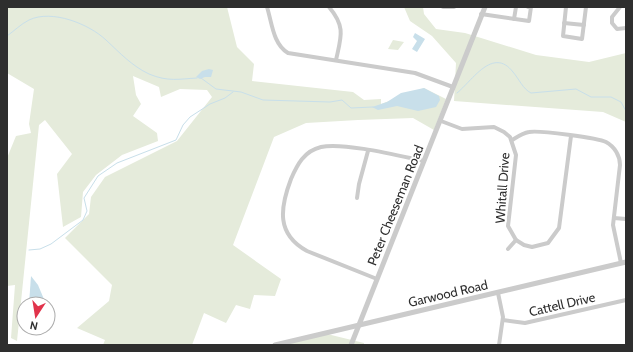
<svg xmlns="http://www.w3.org/2000/svg" width="633" height="352" font-family="Cabin,sans-serif">
  <style>
    .green { fill: #e5ebdb }
    .water { fill: #c8dfea }
    .lines { fill: none; stroke-linecap: round; stroke-linejoin: round }
    .stream { stroke: #c8dfea; stroke-width: 1 }
    .minor { stroke: #cbcbcb; stroke-width: 4 }
    .tertiary { stroke: #cbcbcb; stroke-width: 5 }
    .labels { text-anchor: middle; stroke-width: 4; stroke-linejoin: round; paint-order: stroke }
    .street-label { font-size: 13px; fill: #2e2e2e; stroke: #fff }
  </style>
  <rect width="100%" height="100%" fill="#fff"/>
  <!-- green -->
  <g class="green">
    <polygon points="7,7 227,7 237,47 254,64 252,81 353,92 364,100 381,99 381,104 424,88 446,99 434,130 413,118 358,120 306,123 274,137 233,245 281,279 275,296 254,295 250,309 236,305 226,323 204,313 192,345 103,345 105,340 77,328 109,301 112,285 65,238 89,214 91,197 105,177 177,141 212,97 207,90 180,89 161,97 159,87 133,76 136,95 141,104 133,116 157,133 158,141 122,155 96,175 83,192 81,217 63,227 57,174 72,154 45,120 39,125 17,341 11,338 15,285 7,286 7,158 16,136 31,133 29,124 34,89 7,73"/>
    <polygon points="404,7 423,7 424,14 436,29 465,33 536,55 589,62 626,53 626,122 603,112 454,101 456,63 432,36 410,21"/>
    <polygon points="393,40 404,42 398,50 388,49"/>
    <polygon points="323,333 364,343 364,345 269,345"/>
  </g>
  <!-- water -->
  <g class="water">
    <polygon points="415,33 425,39 417,52 412,49 417,41 413,37"/>
    <polygon points="209,69 213,70 211,77 205,77 200,79 196,77 202,71"/>
    <polygon points="424,88 439,96 440,100 436,107 418,111 397,106 378,110 372,107 387,102 401,93"/>
    <polygon points="31,276 38,285 46,304 29,304"/>
  </g>
  <g class="lines">
    <!-- stream -->
    <g class="stream">
      <path d="M7,36C14,31 21,24 29,20C52,9 89,24 106,40C120,53 132,66 149,74C168,82 179,79 197,78"/>
      <polyline points="201,78 216,89 241,92 263,100 330,102 342,100 351,108 373,107"/>
      <path d="M457,93C472,81 493,46 513,72C519,79 523,89 531,93L576,89L591,97H611L621,102L626,111"/>
      <polyline points="29,250 40,249 51,244 83,220 87,211 84,198 98,176 117,163 176,140 183,125 190,117 210,104 225,98 233,92"/>
    </g>
    <!-- minor -->
    <g class="minor">
      <path d="M267,7C272,23 273,44 288,53L415,73L453,87"/>
      <path d="M329,7C346,27 341,37 336,60"/>
      <polyline points="443,7 454,7"/>
      <polyline points="566,7 563,36 582,39 586,7"/>
      <polyline points="620,7 612,17 612,23 617,29 626,28"/>
      <polyline points="481,14 529,21 531,7 528,7"/>
      <polyline points="514,19 516,7"/>
      <polyline points="564,23 584,25"/>
      <polyline points="441,121 462,129 494,127 504,132 510,137 516,155 508,226 516,240 524,245 532,247 548,243 559,228 571,136"/>
      <path d="M512,140C517,137 523,133 529,132C539,130 598,138 606,142C615,147 620,156 620,165L613,225L621,263"/>
      <polyline points="357,198 359,184 368,151"/>
      <polyline points="614,218 626,219"/>
      <polyline points="508,249 516,240"/>
      <path d="M377,279L307,251C276,234 280,208 291,179C297,165 304,151 321,147C343,142 400,156 424,161"/>
      <polyline points="498,293 503,317 499,345"/>
      <polyline points="503,320 525,323 626,300"/>
    </g>
    <!-- tertiary -->
    <g class="tertiary">
      <polyline points="275,345 626,262"/>
      <polyline points="351,345 485,7"/>
    </g>
  </g>
  <g class="labels">
    <!-- street labels -->
    <g class="street-label">
      <text transform="translate(502 188) rotate(-86)" y="5">Whitall Drive</text>
      <text transform="translate(395 205) rotate(-68)" y="5">Peter Cheeseman Road</text>
      <text transform="translate(448 293) rotate(-13)" y="5">Garwood Road</text>
      <text transform="translate(562 304) rotate(-13)" y="5">Cattell Drive</text>
    </g>
  </g>
  <!-- border -->
  <rect width="633" height="352" fill="none" stroke="#2e2e2e" stroke-width="16"/>
  <!-- north arrow -->
  <g transform="translate(36 316) rotate(192)"><circle r="19" fill="#ffffff" stroke="#ababab"/>
  <path d="M0-3L7 15L0 10L-7 15Z" fill="#e1334b"/>
  <text y="-6" font-size="11" font-weight="bold" text-anchor="middle" fill="#2e2e2e">N</text>
  </g>
</svg>
